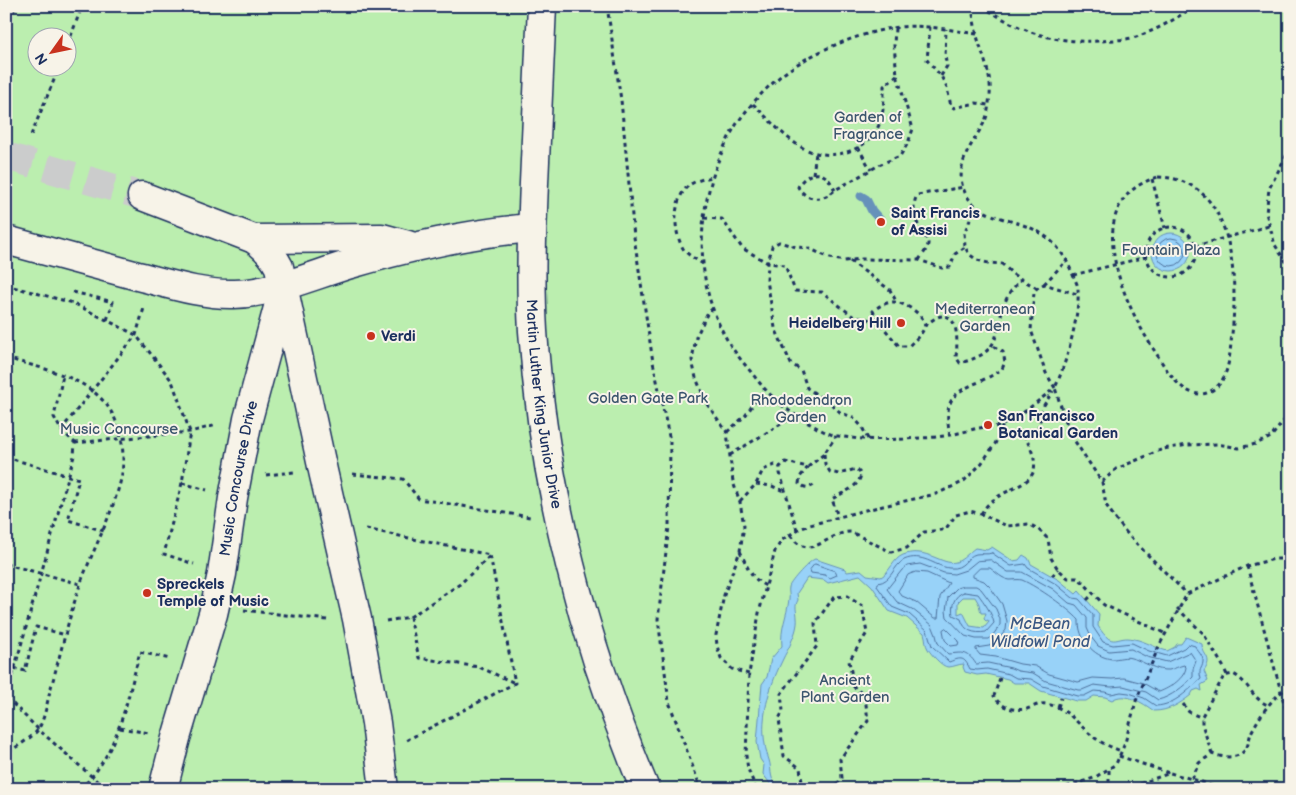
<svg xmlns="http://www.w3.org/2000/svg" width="1296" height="795" font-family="'Balsamiq Sans',sans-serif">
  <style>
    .green { fill: #bbeeaf; stroke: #6b8e86; fill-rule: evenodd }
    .water { fill: #98d2f8; stroke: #6691ba; fill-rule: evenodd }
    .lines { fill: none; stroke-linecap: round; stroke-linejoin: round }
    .shore { stroke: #4d709c; stroke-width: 1 }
    .stream { stroke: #6691ba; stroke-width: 9 }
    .minor-tunnel { stroke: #cbcccc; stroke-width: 28; stroke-dasharray: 28 14; stroke-linecap: butt }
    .minor-casing { stroke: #1b2f5e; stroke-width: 31 }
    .path { stroke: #1b2f5e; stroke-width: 3; stroke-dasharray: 4 4; stroke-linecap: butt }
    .minor { stroke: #f7f3e8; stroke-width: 28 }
    .poi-dot { fill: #c8321e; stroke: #f7f3e8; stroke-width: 2 }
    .labels { text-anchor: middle; stroke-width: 4; stroke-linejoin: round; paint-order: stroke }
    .park-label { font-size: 15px; fill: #3b556e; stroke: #f7f3e8 }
    .poi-label { font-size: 15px; font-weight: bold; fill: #1b2f5e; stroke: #f7f3e8; text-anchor: start }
    .street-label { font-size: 15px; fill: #1b2f5e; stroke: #f7f3e8 }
    .water-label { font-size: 16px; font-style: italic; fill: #3a5884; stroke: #f7f3e8 }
  </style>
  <rect width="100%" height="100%" fill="#f7f3e8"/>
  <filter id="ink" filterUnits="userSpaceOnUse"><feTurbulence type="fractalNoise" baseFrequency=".02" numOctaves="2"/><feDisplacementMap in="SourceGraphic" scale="10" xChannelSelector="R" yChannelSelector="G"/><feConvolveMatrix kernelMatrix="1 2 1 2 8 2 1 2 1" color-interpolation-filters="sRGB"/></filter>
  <g filter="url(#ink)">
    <!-- green -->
    <path class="green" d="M6,6H1290V789H6ZM38,38H68V68H38Z"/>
    <!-- water -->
    <g class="water">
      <circle cx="1171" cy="252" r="19"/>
      <path d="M992,547L1013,561L1019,560L1023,555L1028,558L1031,564L1059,580L1076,594L1079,591L1099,614L1098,626C1114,651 1116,634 1134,639C1145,641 1156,648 1167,651L1175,647L1177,644H1181L1186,637L1202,644C1202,656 1214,657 1204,671L1208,681L1201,685L1202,691L1198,689L1193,691L1191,695C1180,704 1168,711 1154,711C1143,703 1125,691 1112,700L1105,697L1094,696L1086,701H1076L1041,691L1029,683H1014L1008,679L986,674L977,675L965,672L963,667L964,664C958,664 954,667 948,667C942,667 931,654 928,649C925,645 926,638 924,633L907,618L889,611L872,586L860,575L828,583L824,580L807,578L797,593L798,600C794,607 797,610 797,618C798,624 795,634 792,640C790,647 785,654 782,661C767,692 757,727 769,760C772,769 769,777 776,785H781V789H774L763,774L764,765L760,759L757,742L762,684L767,677L771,659L782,646C780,628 787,617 789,599C790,596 788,591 789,587C790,582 810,560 815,559L845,569L847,572L861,570L867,575L881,577C890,572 893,559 903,555C926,546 942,566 956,562C963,560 969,552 975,548L987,550ZM963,597H975L979,604L981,613H986L984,619L986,621L988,620L989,622L984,628L970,626L963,612L958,614V602Z"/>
    </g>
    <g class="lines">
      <!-- shore -->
      <g class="shore">
        <circle cx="1171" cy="252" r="14"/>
        <path d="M992,553L1011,566L1025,564L1028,568L1056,584L1073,598L1079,599L1093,615V627L1103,642L1113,645L1132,643L1149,651L1167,656L1184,648L1188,644L1195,646C1197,651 1204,656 1203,662C1202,670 1198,668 1201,679C1188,690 1175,705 1156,706L1144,698L1129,693L1121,692L1111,694L1105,692L1094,691L1084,696H1077L1043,686L1031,679L1016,678L1009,674L987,669L977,670L970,669C964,657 962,657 949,662L932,646L927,630L909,614L892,607L877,586L878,583C892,581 893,566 904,560C922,552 934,566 949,568C965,570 966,556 976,554C981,553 987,555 992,553Z"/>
        <path d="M991,560L1008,572H1022L1053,589L1069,603L1076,605L1087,618V628L1091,637L1098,646L1109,651L1131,649L1147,657L1167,662L1190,652L1196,661L1193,669V677C1184,686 1171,697 1158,700L1146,692L1123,686L1111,687L1094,685L1082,690H1078L1046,681L1033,673L1018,671L1011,668L988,663L976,664C967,650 962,653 948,654L938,643L936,635L932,625L912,609L897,602L887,589L902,570L907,566L920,564L944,573L954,574L966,570L977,561Z"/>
        <polygon points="815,564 835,571 837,575 830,578 825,575 811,573 810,570"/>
        <path d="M980,568H990C997,573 1002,579 1010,580C1014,580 1018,579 1022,580C1038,587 1068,608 1079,620C1078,638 1093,657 1112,659C1118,659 1126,656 1131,658C1144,661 1155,671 1169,670C1174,669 1179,666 1184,665L1186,667C1185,678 1170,688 1159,692L1143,683L1124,678L1112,679L1093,678L1078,682L1049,674L1035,666L1020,664L996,657L980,655L976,650V648L989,646L996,642L1006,630L1007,621L1002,604L990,587L984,581L973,577V575Z"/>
        <polygon points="916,572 927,573 949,583 940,597 938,618 935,618 916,602 902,596 898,591 908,575"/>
        <polygon points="964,586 976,586 981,589 996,609 1000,619 1000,625 993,635 988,639 976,639 965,636 947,617 946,611 948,597 957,588"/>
        <path d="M964,592L978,594C984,602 992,613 994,623L986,632C974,634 964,631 961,619L953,615C951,606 954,595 964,592Z"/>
        <polygon points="946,628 959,641 958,645 951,646 945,640 943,630"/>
      </g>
      <!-- stream -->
      <polyline class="stream" points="861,196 866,199 872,211 880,220 879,221"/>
      <!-- minor-tunnel -->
      <polyline class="minor-tunnel" points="6,156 142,196"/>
      <!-- minor casing -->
      <g class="minor-casing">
        <g id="minor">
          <path id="s1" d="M542,6C539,65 537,124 534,183C532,232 530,281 533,331C543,487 584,644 645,789"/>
          <path d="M142,196L254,239C265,247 273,255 279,267L323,471L357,619L376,723L384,789"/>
          <polyline points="254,239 382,238 408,245"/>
          <path d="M6,240C49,252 91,263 134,275C166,283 201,295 234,294C275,293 315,274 354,263C412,246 471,233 532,228"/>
          <path id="s2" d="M163,789L176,738L213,614L222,574L233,498L248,419L283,289"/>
        </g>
      </g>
      <!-- path -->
      <g class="path">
        <polyline points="607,6 621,100 634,237 653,362 670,441 669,526 658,619 669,702 701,789"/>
        <path d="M972,6C973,16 975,26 977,36C982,55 992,75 990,95C989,103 988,114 985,121C975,140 957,161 962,184C970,218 1010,217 1035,230C1055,240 1065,255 1073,275C1075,280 1078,285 1078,289C1080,316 1066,364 1055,388L1067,425L1074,440L1102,482L1106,505L1117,521L1130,537L1187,594"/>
        <path d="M982,6C1023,33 1052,43 1101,41C1112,40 1126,40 1136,37C1157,30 1176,19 1194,6"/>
        <polyline points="6,26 16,6"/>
        <polyline points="930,27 927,60 941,76 947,88 951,106 954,108 976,103 988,105"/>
        <path d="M977,34C949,30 921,23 893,28C856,34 802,55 774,82C760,94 746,110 736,125C699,186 689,268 723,332C730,347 741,360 751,372C769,396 787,412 814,426C821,430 830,435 838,436C860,440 882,440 904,439C917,438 931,438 944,436C956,434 967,431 978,428C987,427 997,428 1004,424C1020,417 1040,399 1055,388"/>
        <polyline points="68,44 82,6"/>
        <polyline points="941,76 947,66 945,57 946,29"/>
        <path d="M753,104C769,119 785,139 805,149C830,161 865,153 878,127C884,115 884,99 884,86L897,75"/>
        <polyline points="31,135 59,68"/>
        <polyline points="858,147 871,170"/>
        <polyline points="1290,148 1269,189 1266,213 1275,245 1290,268"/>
        <polyline points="813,174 816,153"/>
        <path d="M1158,177C1235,178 1238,279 1232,334C1230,349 1230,369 1221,382C1217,388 1207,395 1199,394C1178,393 1164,365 1154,350C1124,304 1076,201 1158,177Z"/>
        <polyline points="1152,179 1165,228"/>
        <path d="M835,190C833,187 831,182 828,179C818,168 803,176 798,187C807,202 823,201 835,190L881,164L900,156L908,143L913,129L897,75L894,45L895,28"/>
        <polyline points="973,203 969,223 964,232 965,247 969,254 977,260 988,263 1002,264 1014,275 1037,288"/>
        <path d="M704,218L722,219L742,248L768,263L785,265L795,291L822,292L854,317L878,321L899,346H909C913,341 922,335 924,328C929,317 904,302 894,302C887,302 878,306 873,311L878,321"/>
        <circle cx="1171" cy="252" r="25"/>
        <polyline points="1195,246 1269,226"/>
        <path d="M919,260C922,255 929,248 928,242C927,239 924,235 922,232C915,221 911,207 917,195L964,187"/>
        <polyline points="850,261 890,290 896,301"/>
        <path d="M703,264C697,260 689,256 684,250C673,233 672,201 688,186C694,181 705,178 713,177"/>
        <polyline points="1073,275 1146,257"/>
        <polyline points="1044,284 1068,259"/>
        <polyline points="6,285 73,303 136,335 172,381 190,432 182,483 207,490"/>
        <polyline points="73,292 113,302 107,320"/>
        <polyline points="713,308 707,314 696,337 692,360 696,378 707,404 727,432 733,482 740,502 744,526 740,551 724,595 716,635 717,646 721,658 732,669 749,674"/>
        <path d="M925,326C930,322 936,316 943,316C960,316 957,347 956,357L960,363C1009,351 991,326 1009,294C1012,289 1017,284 1021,279"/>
        <path d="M6,358C46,370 96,377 115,419C123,437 125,459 121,479C112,516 93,549 80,585C68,620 60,656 50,691C47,703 45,717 39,728C36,735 14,749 6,753"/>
        <polyline points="1055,388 1046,373 1031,330 1034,292 1037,288 1044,284 1077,294"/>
        <polyline points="61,430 136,335 144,308"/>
        <polyline points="727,432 745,416 764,389"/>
        <path d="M950,435C939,384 970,392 1002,369L1005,362L1003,352L992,345"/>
        <polyline points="868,439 862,427 853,417 841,413 831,404 807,388 801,370 791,364 775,328 767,280 768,263 772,246 779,242 796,247 808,248 830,258 844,261 862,259 919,260 942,268 950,267 955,254 965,247"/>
        <polyline points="75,443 190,432 217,425"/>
        <path d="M824,454L825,464L830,472L839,474L856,469L861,474C859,488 843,492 832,499L838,517"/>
        <polyline points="730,455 794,416"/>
        <polyline points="6,457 79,479 68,520 104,531"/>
        <polyline points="1290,466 1290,477"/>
        <path d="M808,467L800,477L799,484C806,488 808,489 815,484"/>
        <polyline points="353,474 403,479 419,499 530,517"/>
        <polyline points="266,475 294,472"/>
        <polyline points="1102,482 1116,469 1163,449 1188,445 1217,444 1239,448 1256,444 1271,437 1290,413"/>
        <polyline points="182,483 164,554 194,564"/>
        <polyline points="756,484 772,486 786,492"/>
        <polyline points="740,501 756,484 763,470 775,465 780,467"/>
        <path d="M981,514C1000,479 1057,494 1025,437L1038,428L1044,405L1053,391"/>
        <polyline points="366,529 490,555 515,683 407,740"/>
        <polyline points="797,530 780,473 780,467 785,462 808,467 824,454 836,436"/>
        <path d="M790,535C810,564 829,531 851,532L891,552L907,548L924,532L942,530L947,527L956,515L970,511L981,514L1007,526L1029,524L1038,529L1048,539L1051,558L1058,569L1068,578H1077L1083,582L1104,605L1166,634"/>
        <path d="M740,551C747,566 751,579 766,586"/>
        <polyline points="6,564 80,584"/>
        <polyline points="1247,566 1290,725"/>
        <polyline points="1052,576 1058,569"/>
        <polyline points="1087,600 1093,594"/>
        <polyline points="1177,608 1203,633 1223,666 1227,675"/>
        <polyline points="244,610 327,620"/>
        <polyline points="410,617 460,584 490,556"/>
        <polyline points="386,621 410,617 419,658 479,667 515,683"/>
        <polyline points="6,666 25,671 36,627 66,635"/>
        <path d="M1000,678L994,696C1001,708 1013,711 1027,709C1033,707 1040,703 1046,704C1066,707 1076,722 1090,734C1099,742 1110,747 1121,751"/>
        <polyline points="7,698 39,730 106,789"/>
        <polyline points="6,699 74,456 75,443 61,430 54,417 63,375"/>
        <polyline points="1183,704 1189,712 1202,718"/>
        <polyline points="1058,707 1061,698"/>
        <polyline points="120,728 149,733"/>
        <path d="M1212,754L1202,724V716L1224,676L1233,674C1248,681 1252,699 1268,705"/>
        <polyline points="1119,756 1169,773"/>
        <polyline points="1109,770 1109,789"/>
        <path d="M1192,779L1199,763L1212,754C1222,757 1237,760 1245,750C1249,745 1249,737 1252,731C1261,714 1273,696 1290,686"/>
        <path d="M80,789C118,755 127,700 140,652L170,659"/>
        <polyline points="756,789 748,769 746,756 749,674 759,613 775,551 782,540 797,530 810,525 861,511 936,494 963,482 981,464 995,444 1003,425"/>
        <polyline points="803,789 800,768 784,756 779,719 783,711 781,694 817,646 815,623 834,597 847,596 862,606 867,633 849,661 854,687 865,696 868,721 840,759 842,778 833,789"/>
        <polyline points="1059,789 1094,778 1116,764 1125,743 1136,701 1159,646 1187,594 1247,566 1274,559 1290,559"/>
        <polyline points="1101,789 1109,785 1122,789"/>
        <polyline points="1125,789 1170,773 1199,781 1220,789"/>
      </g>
      <!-- minor -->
      <use href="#minor" class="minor"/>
    </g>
  </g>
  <!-- markers -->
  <g class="poi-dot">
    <circle cx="881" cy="222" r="5"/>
    <circle cx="901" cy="323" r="5"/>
    <circle cx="371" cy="336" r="5"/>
    <circle cx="988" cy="425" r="5"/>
    <circle cx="147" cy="593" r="5"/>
  </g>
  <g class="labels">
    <!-- park labels -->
    <g class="park-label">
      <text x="868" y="122">Garden of<tspan x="868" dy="17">Fragrance</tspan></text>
      <text x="1171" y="255">Fountain Plaza</text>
      <text x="985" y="314">Mediterranean<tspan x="985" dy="17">Garden</tspan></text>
      <text x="648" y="403">Golden Gate Park</text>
      <text x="801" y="405">Rhododendron<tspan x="801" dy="17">Garden</tspan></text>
      <text x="119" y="434">Music Concourse</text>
      <text x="845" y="685">Ancient<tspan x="845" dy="17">Plant Garden</tspan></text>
    </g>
    <!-- poi labels -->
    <g class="poi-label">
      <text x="891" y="218">Saint Francis<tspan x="891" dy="17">of Assisi</tspan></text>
      <text x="891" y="328" text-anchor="end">Heidelberg Hill</text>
      <text x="381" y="341">Verdi</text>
      <text x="998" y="421">San Francisco<tspan x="998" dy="17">Botanical Garden</tspan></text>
      <text x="157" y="589">Spreckels<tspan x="157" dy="17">Temple of Music</tspan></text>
    </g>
    <!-- street labels -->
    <g class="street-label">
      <text dy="5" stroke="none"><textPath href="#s1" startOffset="399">Martin Luther King Junior Drive</textPath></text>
      <text dy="5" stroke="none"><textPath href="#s2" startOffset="320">Music Concourse Drive</textPath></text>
    </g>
    <!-- water labels -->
    <g class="water-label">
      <text x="1040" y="629">McBean<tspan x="1040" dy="18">Wildfowl Pond</tspan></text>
    </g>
  </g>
  <!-- margin -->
  <rect width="1296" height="795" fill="none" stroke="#f7f3e8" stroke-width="25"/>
  <rect x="12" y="12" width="1271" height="770" fill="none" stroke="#1b2f5e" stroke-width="2" filter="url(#ink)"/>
  <!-- north arrow -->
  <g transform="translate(52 52) rotate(237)"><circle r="24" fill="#f7f3e8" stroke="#9fa5b1"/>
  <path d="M0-4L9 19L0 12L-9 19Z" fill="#c8321e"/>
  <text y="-8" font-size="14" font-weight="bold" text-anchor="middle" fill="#1b2f5e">N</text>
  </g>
</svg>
